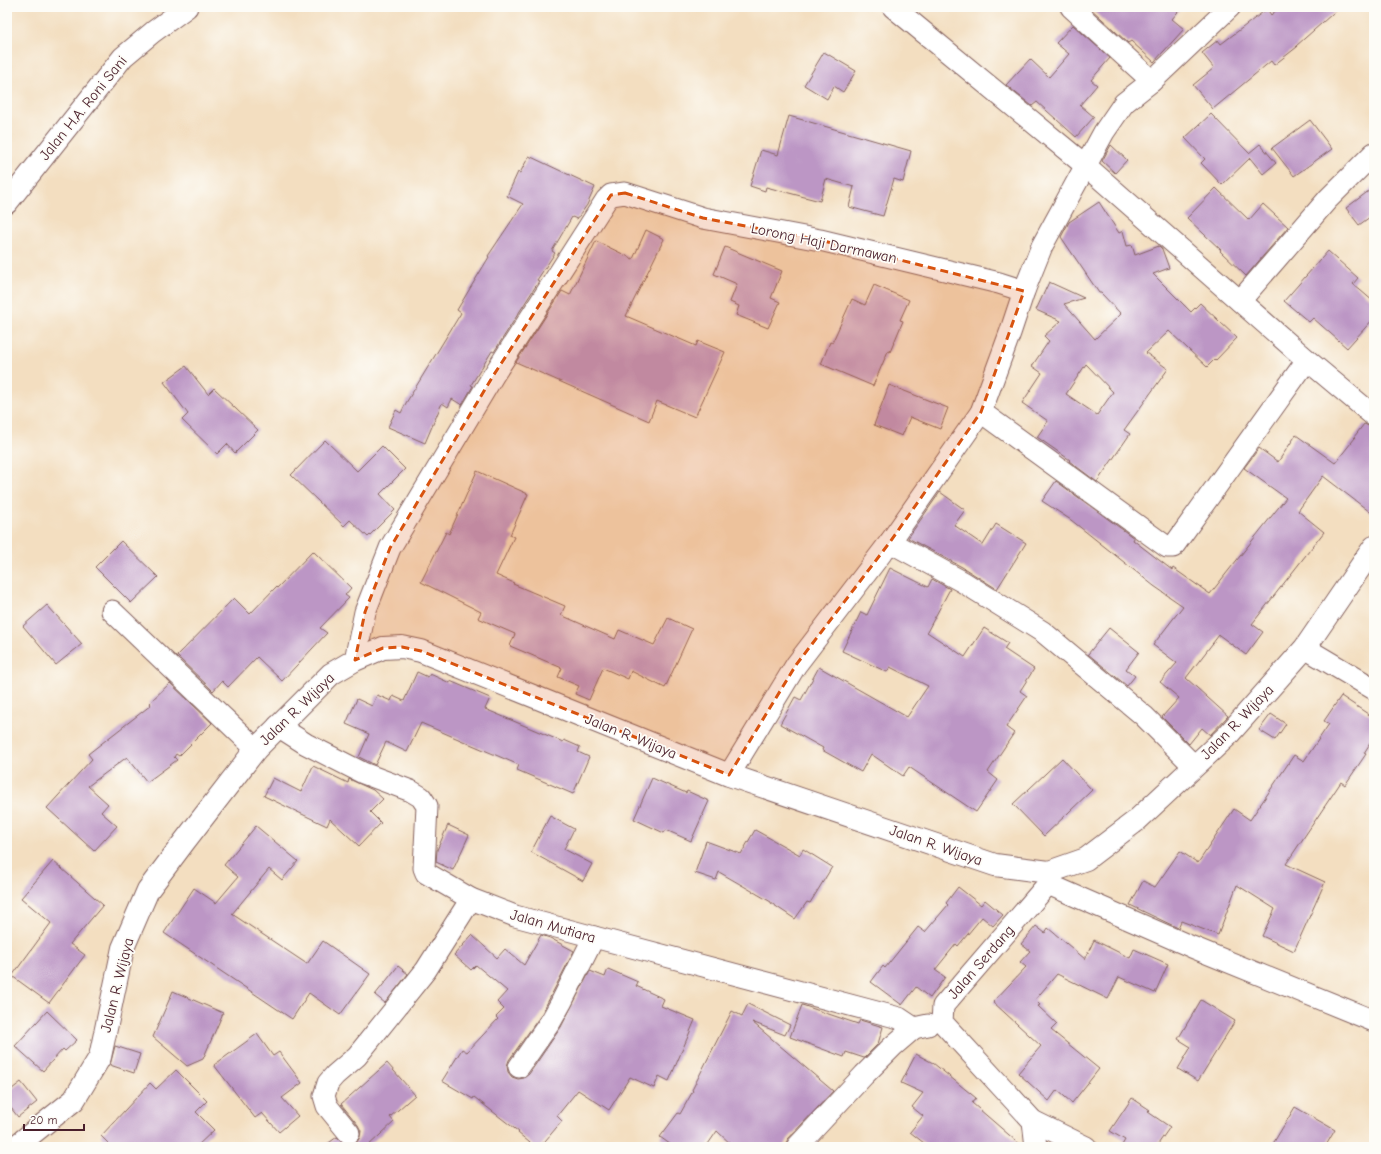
<svg xmlns="http://www.w3.org/2000/svg" width="1381" height="1154" font-family="'Comic Neue',sans-serif">
  <style>
    .building { fill: #bc96c5; fill-rule: evenodd }
    .lines { fill: none; stroke-linecap: round; stroke-linejoin: round }
    .minor-casing { stroke: #85625f; stroke-width: 23 }
    .tertiary-casing { stroke: #85625f; stroke-width: 24 }
    .minor { stroke: #fff; stroke-width: 21 }
    .tertiary { stroke: #fff; stroke-width: 22 }
    .marked { fill: #d8530f; fill-opacity: 0.2; stroke: #d8530f; stroke-width: 3; stroke-dasharray: 8 5; stroke-linejoin: round }
    .labels { text-anchor: middle; stroke-width: 3.5; stroke-linejoin: round; paint-order: stroke }
    .street-label { font-size: 15px; fill: #4a1f2b; stroke: #fdfcf7 }
  </style>
  <rect width="100%" height="100%" fill="#fdfcf7"/>
  <filter id="ink" filterUnits="userSpaceOnUse"><feTurbulence type="fractalNoise" baseFrequency=".025" numOctaves="2"/><feDisplacementMap in="SourceGraphic" scale="8" xChannelSelector="R" yChannelSelector="G"/><feConvolveMatrix kernelMatrix="1 2 1 2 8 2 1 2 1" color-interpolation-filters="sRGB"/></filter>
  <filter id="wash" filterUnits="userSpaceOnUse"><feTurbulence type="fractalNoise" baseFrequency=".012" numOctaves="4" result="noise"/><feDisplacementMap in="SourceGraphic" scale="16" xChannelSelector="R" yChannelSelector="G"/><feGaussianBlur stdDeviation="0.9" result="paint"/><feColorMatrix in="noise" values="0 0 0 0 0 0 0 0 0 0 0 0 0 0 0 0 0 1.4 0 .05"/><feComposite in="paint" operator="in"/></filter>
  <g filter="url(#wash)">
    <rect width="100%" height="100%" fill="#f3dec0"/>
    <g id="blocks">
      <!-- building -->
      <g class="building">
        <polygon points="1089,7 1182,7 1172,19 1184,29 1154,62 1131,41 1128,43"/>
        <polygon points="1280,7 1340,7 1296,46 1297,47 1274,65 1271,61 1213,109 1193,85 1214,68 1202,53 1218,40 1221,44 1267,9 1271,15"/>
        <polygon points="1073,25 1110,58 1091,80 1097,85 1080,105 1094,117 1076,137 1037,102 1032,106 1006,85 1030,59 1049,77 1069,54 1056,43"/>
        <polygon points="824,52 856,71 843,92 834,86 827,99 804,85"/>
        <polygon points="1211,114 1249,153 1260,144 1276,163 1263,174 1250,158 1222,185 1201,163 1205,159 1185,138"/>
        <polygon points="789,116 911,151 903,182 894,179 883,216 849,207 854,187 826,179 820,201 766,187 765,191 750,186 761,150 778,155"/>
        <polygon points="1310,120 1332,149 1294,176 1272,148"/>
        <polygon points="1111,145 1127,160 1115,173 1102,161"/>
        <polygon points="529,156 595,187 587,205 577,219 572,217 552,251 555,253 537,280 539,281 494,352 492,351 471,385 473,386 462,405 452,399 448,407 442,403 425,443 388,427 396,410 401,413 406,403 461,313 457,310 489,257 488,256 523,204 507,196 518,172 520,173"/>
        <polygon points="1374,187 1374,214 1359,225 1346,208"/>
        <polygon points="1216,188 1249,220 1263,204 1288,227 1246,276 1220,251 1221,250 1187,218"/>
        <path d="M1099,202L1119,233L1123,231L1127,246L1132,245L1135,255L1159,246L1162,249L1169,268L1153,274L1191,312L1200,303L1237,338L1216,360L1215,359L1207,367L1169,331L1146,353L1168,369L1124,430L1130,434L1097,482L1069,461L1070,460L1037,437L1048,421L1022,403L1042,373L1032,366L1049,341L1044,336L1061,321L1036,310L1049,282L1084,298L1064,304L1095,339L1121,314L1101,293H1099L1061,237L1069,222ZM1086,364L1113,392L1097,415L1066,394Z"/>
        <polygon points="646,230 664,239 626,316 696,346 698,341 725,352 695,417 657,401 649,421 516,362 562,291 570,295 596,241 633,259"/>
        <polygon points="725,247 782,271 771,298 780,302 768,328 736,315 739,306 730,302 737,284 714,274"/>
        <polygon points="1328,251 1358,278 1353,284 1374,302 1374,318 1347,348 1313,318 1309,322 1284,301"/>
        <polygon points="874,285 909,300 900,320 903,321 890,352 888,351 873,386 821,364 830,342 832,343 852,299 865,305"/>
        <polygon points="186,366 208,394 214,388 258,430 235,453 227,444 217,454 182,420 188,414 164,382"/>
        <polygon points="889,385 948,408 940,429 910,417 902,436 874,425"/>
        <polygon points="1364,424 1374,428 1374,515 1323,476 1298,511 1324,532 1252,624 1263,632 1246,655 1219,635 1186,678 1228,716 1210,735 1202,728 1189,744 1162,717 1179,698 1160,682 1177,663 1153,645 1183,606 1154,586 1071,520 1042,501 1056,481 1134,538 1133,540 1172,570 1173,568 1210,594 1286,498 1244,468 1259,448 1278,462 1296,435 1335,463 1355,438 1354,437"/>
        <polygon points="325,440 357,471 382,446 405,469 380,494 395,510 368,537 350,520 344,526 291,475"/>
        <polygon points="477,471 528,494 510,535 514,537 496,575 514,583 513,584 565,606 561,615 615,639 619,630 654,645 668,618 692,629 665,688 631,671 628,679 603,668 589,700 575,694 579,686 558,677 562,668 510,646 515,634 478,618 481,612 421,582 446,532 449,534"/>
        <polygon points="940,492 965,510 954,525 983,545 996,524 1026,543 997,589 962,567 908,538"/>
        <polygon points="121,541 158,577 131,603 95,567"/>
        <polygon points="313,551 351,588 345,595 349,598 320,628 327,633 282,681 257,657 228,687 222,681 213,691 177,656 234,598 250,614 276,587 277,588"/>
        <polygon points="890,568 928,587 932,579 950,589 927,632 965,657 984,628 1008,643 1004,649 1034,669 1020,691 1027,696 1006,727 1014,733 988,772 998,780 976,812 909,767 903,776 871,754 861,772 822,750 823,748 780,724 795,697 801,700 819,667 907,717 928,686 890,667 887,672 842,651 861,612 867,615"/>
        <polygon points="47,605 82,644 56,665 23,626"/>
        <polygon points="1109,628 1139,652 1126,669 1135,676 1127,686 1088,654"/>
        <polygon points="417,672 428,677 430,674 450,683 450,681 490,698 485,709 563,742 564,740 580,747 578,752 589,757 573,794 517,770 519,765 421,723 407,752 386,742 375,765 359,757 369,734 346,724 357,699 372,706 377,695 391,701 393,696 404,701"/>
        <polygon points="170,683 212,723 179,756 176,754 174,757 177,760 147,782 127,757 88,786 108,804 101,812 117,826 94,851 47,808 92,759 88,754 151,705 149,703"/>
        <polygon points="1341,696 1374,718 1374,737 1364,753 1366,754 1345,785 1341,782 1286,864 1325,882 1294,951 1262,936 1275,909 1237,885 1218,935 1181,921 1178,928 1130,905 1143,881 1155,887 1180,851 1198,863 1234,809 1250,820 1294,755 1304,761 1329,724 1324,721"/>
        <polygon points="1271,714 1286,724 1275,740 1259,730"/>
        <polygon points="1062,758 1092,790 1044,836 1013,804"/>
        <polygon points="313,766 348,783 349,779 373,790 383,799 370,812 381,823 359,846 330,819 327,826 264,796 273,778 301,792"/>
        <polygon points="652,778 686,793 687,791 709,801 691,841 666,830 664,833 634,819"/>
        <polygon points="550,816 574,829 564,849 592,864 583,881 531,852"/>
        <polygon points="448,825 469,835 453,870 436,862 437,850"/>
        <polygon points="256,826 298,861 282,880 269,869 232,914 307,964 323,941 370,974 340,1015 309,993 292,1019 164,933 194,888 216,903 238,877 224,865"/>
        <polygon points="755,830 800,855 803,849 832,867 810,903 807,902 795,919 771,903 771,902 719,872 716,880 695,873 706,841 741,854"/>
        <polygon points="53,861 103,905 70,944 85,955 49,1003 12,976 51,923 21,898"/>
        <polygon points="958,887 981,905 985,900 1003,915 993,926 982,917 958,946 956,944 935,970 945,977 930,998 916,987 902,1005 871,982 883,966 885,968 918,927 925,932 948,905 946,903"/>
        <polygon points="1036,926 1045,933 1048,928 1085,959 1094,940 1130,958 1134,949 1168,964 1155,993 1119,977 1108,999 1057,974 1035,1000 1040,1005 1038,1006 1057,1024 1051,1030 1099,1069 1072,1103 1057,1090 1049,1101 1018,1073 1041,1046 993,1002 1026,967 1020,962 1030,951 1021,944"/>
        <polygon points="472,935 497,958 505,949 524,965 541,935 550,938 574,951 541,1015 509,1060 507,1066 508,1072 512,1077 518,1079 524,1078 529,1074 561,1027 590,971 605,977 608,969 638,982 636,986 664,999 661,1006 695,1020 669,1081 659,1076 654,1088 630,1077 609,1110 578,1090 557,1116 562,1121 540,1147 535,1147 518,1133 519,1132 474,1097 473,1099 442,1081 462,1049 467,1052 498,1019 496,1017 504,1009 497,1002 507,991 476,965 471,970 454,955"/>
        <polygon points="398,966 408,974 385,1003 375,995"/>
        <polygon points="173,991 223,1013 203,1059 187,1066 153,1037"/>
        <polygon points="1201,1000 1235,1021 1198,1081 1178,1069 1191,1047 1178,1039"/>
        <polygon points="748,1004 790,1025 785,1035 752,1022 833,1091 788,1139 784,1147 734,1147 717,1131 706,1147 674,1147 660,1137 678,1113 680,1114 693,1091 692,1090 732,1011 742,1016"/>
        <polygon points="802,1005 858,1024 860,1020 883,1027 878,1044 864,1058 846,1052 844,1057 790,1037"/>
        <polygon points="47,1011 77,1040 65,1051 63,1049 43,1071 15,1046"/>
        <polygon points="257,1034 273,1056 279,1052 302,1083 282,1098 298,1116 279,1132 262,1113 255,1118 214,1065"/>
        <polygon points="115,1046 140,1054 134,1073 110,1065"/>
        <polygon points="916,1054 933,1063 976,1098 972,1103 1023,1147 929,1147 910,1132 923,1116 912,1107 923,1093 901,1083"/>
        <polygon points="387,1063 415,1095 390,1117 394,1122 367,1147 323,1147 337,1137 345,1144 351,1145 357,1142 360,1137 361,1131 358,1125 341,1104"/>
        <polygon points="176,1070 207,1101 196,1112 214,1130 196,1147 112,1147 101,1136 150,1083 156,1089"/>
        <polygon points="21,1082 37,1102 18,1117 7,1103 7,1093"/>
        <polygon points="1132,1098 1150,1110 1148,1112 1170,1127 1156,1147 1121,1147 1125,1140 1110,1131"/>
        <polygon points="1295,1107 1335,1130 1325,1147 1271,1147"/>
      </g>
    </g>
  </g>
  <g filter="url(#ink)">
    <use href="#blocks" fill-opacity="0" stroke="#85625f" stroke-width="1"/>
    <g class="lines">
      <!-- minor casing -->
      <g class="minor-casing">
        <g id="minor">
          <polyline points="893,7 1086,166 1307,360 1374,416"/>
          <polyline points="1071,7 1152,81"/>
          <polyline points="7,203 123,57 153,32 187,7"/>
          <polyline points="1240,301 1328,199 1374,153"/>
          <polyline points="981,412 1167,547 1173,547 1307,360"/>
          <polyline points="890,542 963,582 1043,632 1144,716 1194,766"/>
          <polyline points="112,611 256,749"/>
          <polyline points="1305,648 1374,689"/>
          <polyline points="355,660 365,612 390,548 493,376 606,200 611,195 625,193 703,218 820,240 999,283 1024,291"/>
          <polyline points="278,726 306,744 363,773 411,791 421,797 427,806 424,868 426,873 471,899 515,916 899,1018 914,1028"/>
          <polyline points="729,775 796,665 890,542 981,412 1010,333 1024,291 1042,246 1104,132 1124,103 1152,81 1230,7"/>
          <polyline points="1048,884 1192,947 1374,1021"/>
          <polyline points="519,1067 551,1021 561,1003 594,937"/>
          <polyline points="1033,1121 1086,1147"/>
          <polyline points="349,1133 327,1106 324,1096 328,1083 335,1075 357,1056 426,970 471,899"/>
          <polyline points="797,1147 864,1075 893,1046 914,1028 928,1025"/>
          <polyline points="1036,1147 1033,1121 942,1022 943,1006 1048,884 1049,872"/>
        </g>
      </g>
      <!-- tertiary casing -->
      <g class="tertiary-casing">
        <polyline id="tertiary" points="15,1147 74,1100 100,1057 123,948 148,890 184,842 256,749 331,674 355,660 383,648 402,647 421,651 729,775 995,865 1049,872 1086,859 1136,821 1227,736 1305,648 1374,547"/>
      </g>
      <!-- minor -->
      <use href="#minor" class="minor"/>
      <!-- tertiary -->
      <use href="#tertiary" class="tertiary"/>
    </g>
  </g>
  <!-- marked area -->
  <path class="marked" d="M625,193L703,218L820,240L1024,291L981,412L890,542L796,665L729,775L421,651L402,647L383,648L355,660L365,612L390,548L493,376L611,195Z"/>
  <g class="labels">
    <!-- street labels -->
    <g class="street-label">
      <text transform="translate(83 108) rotate(-51)" y="5">Jalan H.A. Roni Sani</text>
      <text transform="translate(824 243) rotate(12)" y="5">Lorong Haji Darmawan</text>
      <text transform="translate(297 709) rotate(-44)" y="5">Jalan R. Wijaya</text>
      <text transform="translate(1237 722) rotate(-46)" y="5">Jalan R. Wijaya</text>
      <text transform="translate(631 736) rotate(22)" y="5">Jalan R. Wijaya</text>
      <text transform="translate(936 845) rotate(19)" y="5">Jalan R. Wijaya</text>
      <text transform="translate(553 926) rotate(16)" y="5">Jalan Mutiara</text>
      <text transform="translate(981 962) rotate(-49)" y="5">Jalan Serdang</text>
      <text transform="translate(117 985) rotate(-76)" y="5">Jalan R. Wijaya</text>
    </g>
  </g>
  <!-- margin -->
  <rect width="1381" height="1154" fill="none" stroke="#fdfcf7" stroke-width="24"/>
  <!-- scale -->
  <path d="M24 1124v6h60v-6" fill="none" stroke="#4a1f2b" stroke-width="2"/>
  <text x="30" y="1124" font-size="12" fill="#4a1f2b" stroke="#fdfcf7" stroke-width="3" paint-order="stroke">20 m</text>
</svg>
